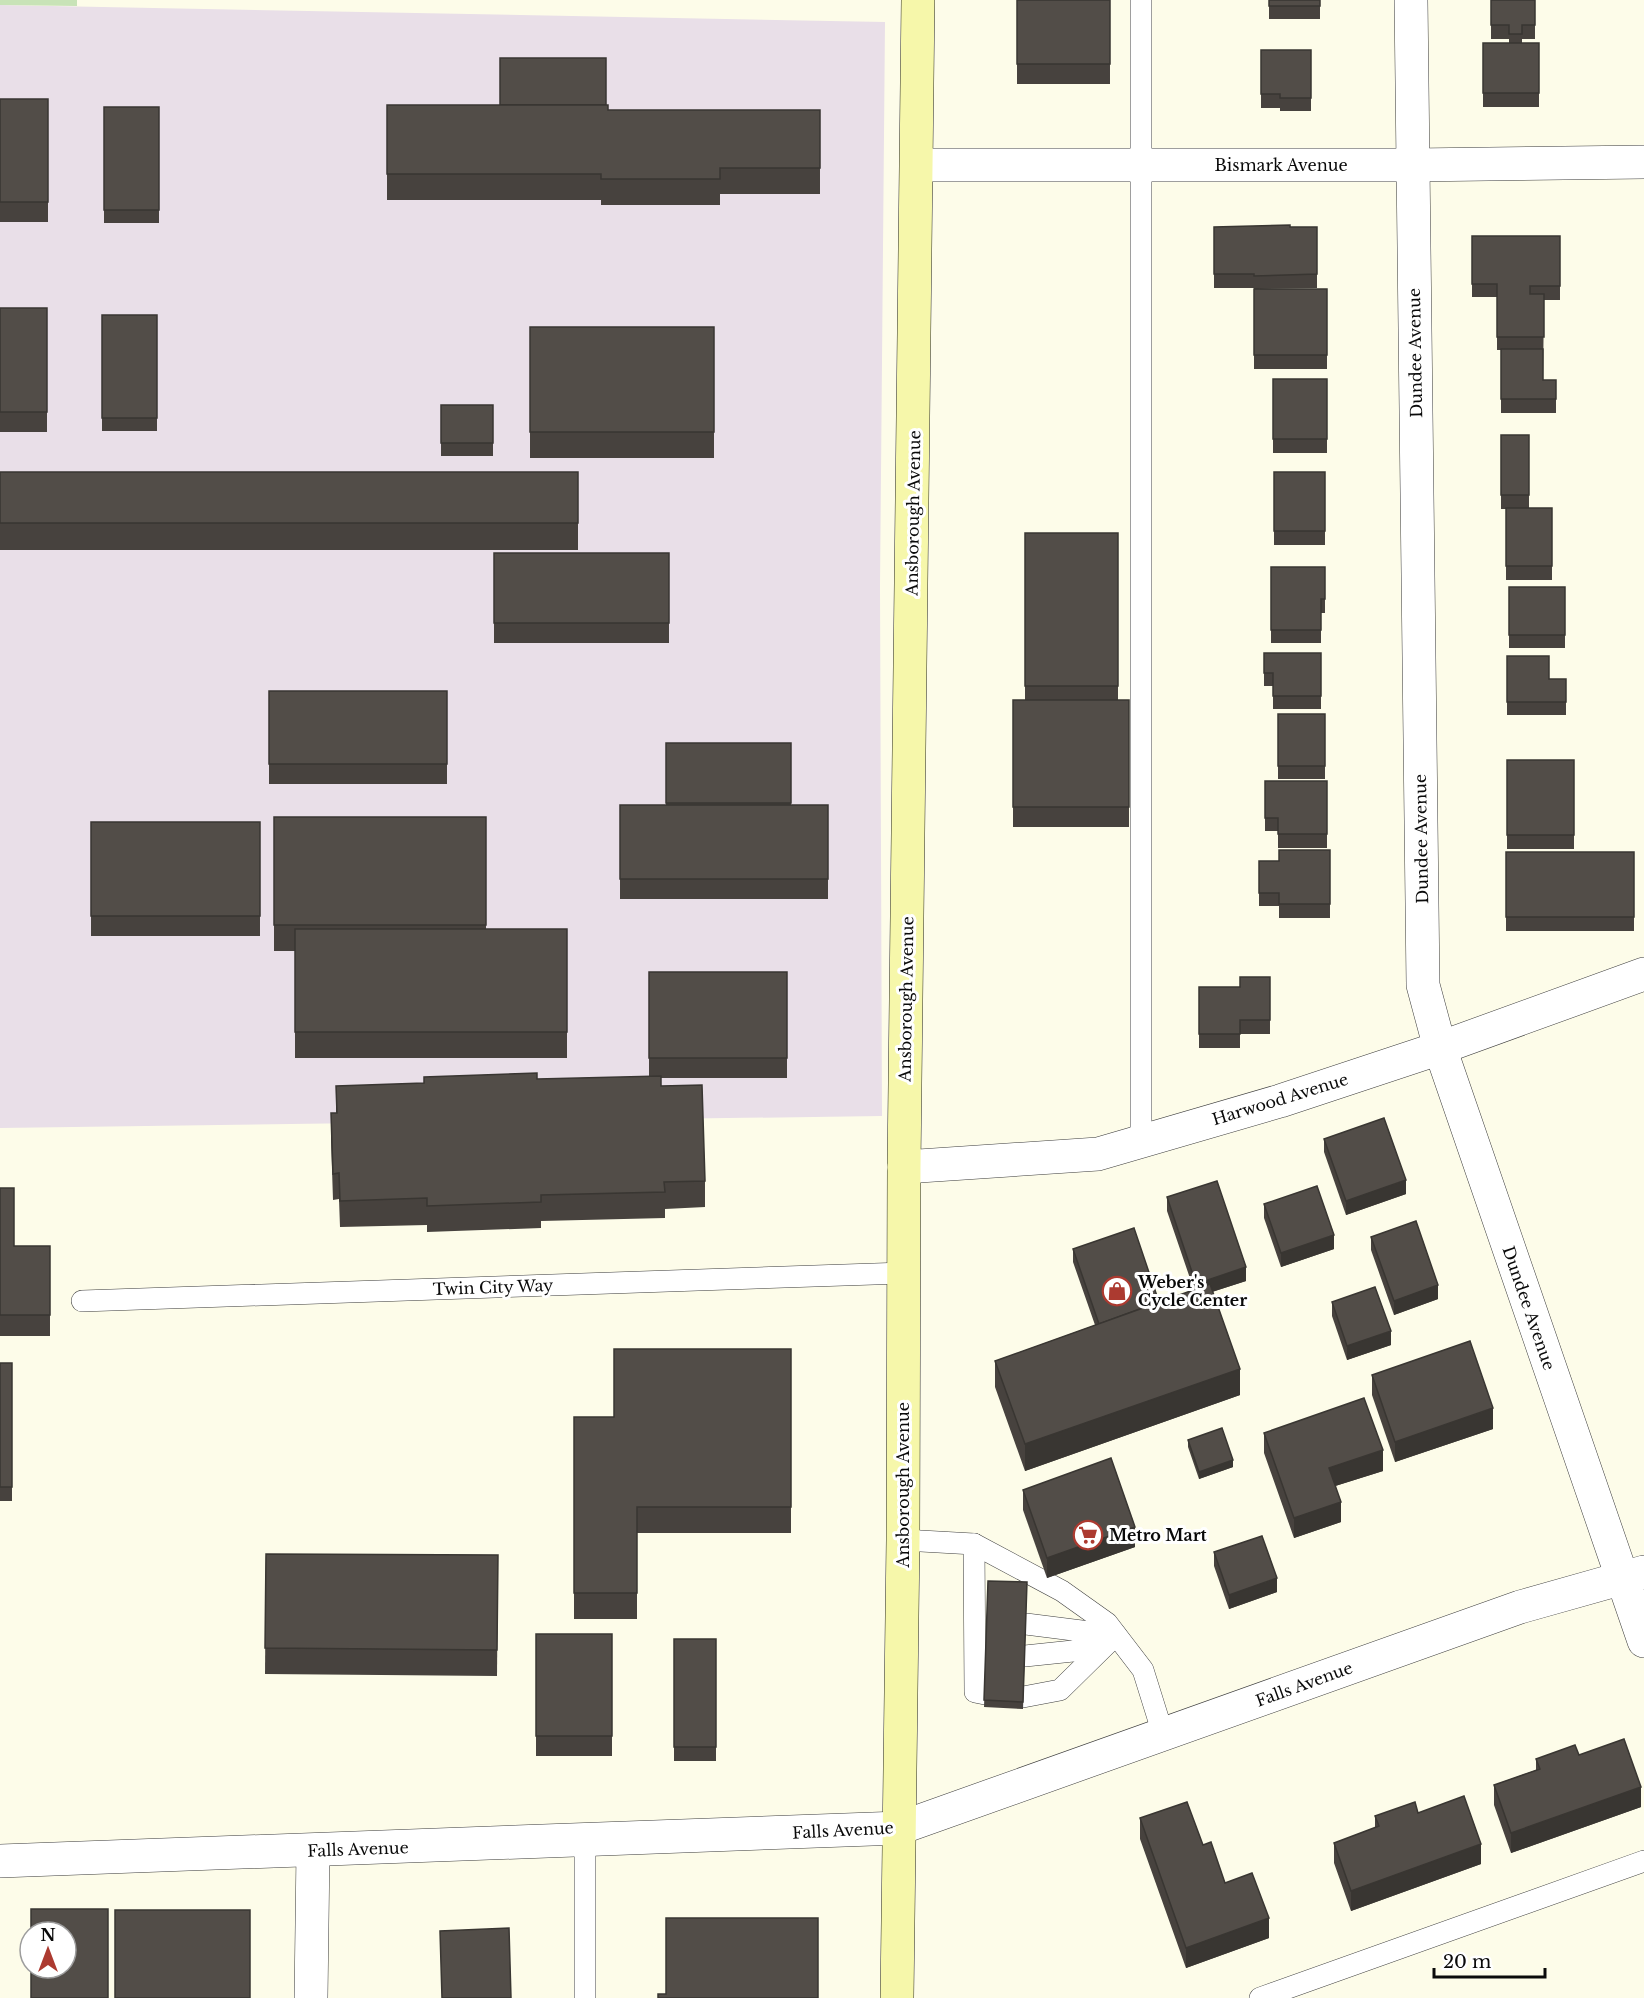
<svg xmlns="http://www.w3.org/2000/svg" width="1644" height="1998" font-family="'Libre Baskerville',serif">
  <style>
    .industrial { fill: #e9dfe8 }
    .green { fill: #c8e3b7 }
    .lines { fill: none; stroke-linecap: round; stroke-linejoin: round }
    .service-casing { stroke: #3d3d3d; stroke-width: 22 }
    .minor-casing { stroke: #3d3d3d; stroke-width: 34 }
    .tertiary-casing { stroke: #3d3d3d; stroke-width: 34 }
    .secondary-casing { stroke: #2c2c2c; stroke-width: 34 }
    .service { stroke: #fff; stroke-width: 21 }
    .minor { stroke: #fff; stroke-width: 33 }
    .tertiary { stroke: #fff; stroke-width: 33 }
    .secondary { stroke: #f6f7aa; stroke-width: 33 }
    .wall { fill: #47423e }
    .shaded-wall { fill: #393632 }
    .building { fill: #524d48; stroke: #393632; stroke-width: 1.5 }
    .labels { text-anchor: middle; stroke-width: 6; stroke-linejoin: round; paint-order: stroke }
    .street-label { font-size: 16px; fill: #0a0a0a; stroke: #fff }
    .poi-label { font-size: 16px; font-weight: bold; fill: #0a0a0a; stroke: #fff; text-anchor: start }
  </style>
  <rect width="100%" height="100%" fill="#fdfce9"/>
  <!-- industrial -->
  <polygon class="industrial" points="0,5 885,22 880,587 882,1116 0,1128"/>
  <!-- green -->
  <polygon class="green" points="0,0 77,0 77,6 0,5"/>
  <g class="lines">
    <!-- service casing -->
    <g class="service-casing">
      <g id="service">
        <polyline points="1141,1141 1141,0"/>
        <polyline points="82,1301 904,1273"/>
        <polyline points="903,1540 974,1544 1062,1591 1107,1623 1143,1670 1163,1734"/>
        <polyline points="974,1544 975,1692 985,1694"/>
        <polyline points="1026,1624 1113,1635"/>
        <polyline points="1025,1656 1073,1651 1108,1638"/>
        <polyline points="1023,1697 1060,1690 1116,1635"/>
        <polyline points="585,1998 585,1840"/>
        <polyline points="1260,1998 1644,1861"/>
      </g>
    </g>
    <!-- minor casing -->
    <g class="minor-casing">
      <g id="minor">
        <polyline points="1411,0 1423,985 1440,1048 1644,1641"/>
        <polyline points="917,165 1413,165 1644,162"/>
        <polyline points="904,1167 1098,1154 1280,1101 1440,1048 1644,974"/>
        <polyline points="311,1998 313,1851"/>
      </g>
    </g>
    <!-- tertiary casing -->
    <g class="tertiary-casing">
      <polyline id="tertiary" points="0,1861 900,1828 1520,1607 1644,1572"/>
    </g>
    <!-- secondary casing -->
    <g class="secondary-casing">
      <polyline id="secondary" points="897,1998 903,1540 904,1167 918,0"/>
    </g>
    <!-- service -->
    <use href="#service" class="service"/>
    <!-- minor -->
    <use href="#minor" class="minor"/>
    <!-- tertiary -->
    <use href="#tertiary" class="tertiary"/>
    <!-- secondary -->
    <use href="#secondary" class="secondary"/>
  </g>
  <!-- wall -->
  <g class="wall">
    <rect x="1017" y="0" width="93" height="84"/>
    <rect x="1269" y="0" width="51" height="19"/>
    <polygon points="1491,0 1535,0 1535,39 1522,39 1522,43 1539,43 1539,107 1483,107 1483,43 1509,43 1509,39 1491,39"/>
    <polygon points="1261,50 1311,50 1311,111 1280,111 1280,108 1261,108"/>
    <rect x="0" y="99" width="48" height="123"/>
    <polygon points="387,105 606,105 608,110 820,110 820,194 720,194 720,205 601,205 601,200 387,200"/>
    <rect x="104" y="107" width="55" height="116"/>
    <polygon points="1214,227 1317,227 1317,288 1257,289 1327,289 1327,369 1254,369 1254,288 1214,288"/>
    <polygon points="1472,236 1560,236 1560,300 1544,300 1543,380 1556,380 1556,413 1501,413 1501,350 1497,350 1497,297 1472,297"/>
    <rect x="0" y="308" width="47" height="124"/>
    <rect x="102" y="315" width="55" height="116"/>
    <rect x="530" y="327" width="184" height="131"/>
    <rect x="1273" y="379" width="54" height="74"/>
    <rect x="441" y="405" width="52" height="51"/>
    <polygon points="1501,435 1529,435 1529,508 1552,508 1552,580 1506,580 1506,509 1501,509"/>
    <rect x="0" y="472" width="578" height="78"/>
    <rect x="1274" y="472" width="51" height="73"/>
    <polygon points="1025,533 1118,533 1118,700 1129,700 1129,827 1013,827 1013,700 1025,700"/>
    <rect x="494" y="553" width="175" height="90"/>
    <polygon points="1271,567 1325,567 1325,613 1321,613 1321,643 1271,643"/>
    <rect x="1509" y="587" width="56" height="61"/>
    <polygon points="1264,653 1321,653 1321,709 1273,709 1273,686 1264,686"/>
    <polygon points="1507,656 1549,679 1566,679 1566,715 1507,715"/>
    <rect x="269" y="691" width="178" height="93"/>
    <rect x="1278" y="714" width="47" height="65"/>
    <polygon points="666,743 791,743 791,805 828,805 828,899 620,899 620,805 666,805"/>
    <rect x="1507" y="760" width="67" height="89"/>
    <polygon points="1265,781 1327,781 1327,848 1278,848 1278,831 1265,831"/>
    <polygon points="274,817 486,817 486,929 567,929 567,1058 295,1058 295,951 274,951"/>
    <rect x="91" y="822" width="169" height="114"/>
    <polygon points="1330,850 1330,918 1279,918 1279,906 1259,906 1259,861 1279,861"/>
    <rect x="1506" y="852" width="128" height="79"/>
    <polygon points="649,972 787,972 787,1078 661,1078 661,1086 705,1181 705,1207 665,1209 665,1218 541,1221 541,1228 427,1232 427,1225 340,1227 339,1199 333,1200 331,1139 331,1113 336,1113 336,1086 649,1077"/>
    <polygon points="1270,977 1270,1034 1240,1034 1240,1048 1199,1048 1199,987 1240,987"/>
    <polygon points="1324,1139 1406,1194 1346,1215 1324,1152"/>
    <polygon points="0,1188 14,1246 50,1246 50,1336 0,1336"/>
    <polygon points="1167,1197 1246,1281 1212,1292 1240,1395 1025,1471 995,1387 995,1361 1095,1325 1073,1262 1073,1249 1159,1302 1194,1290 1167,1211"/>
    <polygon points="1264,1204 1334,1249 1281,1267 1264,1218"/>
    <polygon points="1371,1237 1438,1299 1394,1315 1371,1250"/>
    <polygon points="1332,1302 1391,1345 1347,1360 1332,1316"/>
    <polygon points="791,1349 791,1533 637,1533 637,1619 574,1619 574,1417 614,1417"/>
    <rect x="0" y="1363" width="12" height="138"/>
    <polygon points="1372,1375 1493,1429 1395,1462 1372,1395"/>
    <polygon points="1264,1433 1383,1471 1335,1486 1341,1522 1294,1538 1264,1453"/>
    <polygon points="1188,1440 1233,1467 1199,1479 1188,1447"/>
    <polygon points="1023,1490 1135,1547 1047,1578 1023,1510"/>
    <polygon points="1214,1552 1277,1592 1229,1609 1214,1566"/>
    <polygon points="266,1554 498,1555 497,1676 265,1674"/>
    <polygon points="988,1581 1027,1582 1023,1709 984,1707"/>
    <rect x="536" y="1634" width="76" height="122"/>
    <rect x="674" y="1639" width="42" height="122"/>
    <polygon points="1579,1755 1641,1807 1511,1853 1494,1805 1494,1785 1536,1770 1536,1759"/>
    <polygon points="1418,1813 1481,1864 1351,1911 1334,1863 1334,1843 1375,1828 1375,1816"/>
    <polygon points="1140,1818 1203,1845 1225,1883 1269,1938 1186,1968 1140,1839"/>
  </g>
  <!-- shaded-wall -->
  <g class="shaded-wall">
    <polygon points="1406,1180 1406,1194 1346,1215 1346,1201"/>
    <polygon points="1334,1235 1334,1249 1281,1267 1281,1253"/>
    <polygon points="1246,1267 1246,1281 1196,1297 1196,1284"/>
    <polygon points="1438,1285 1438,1299 1394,1315 1394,1301"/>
    <polygon points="1391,1331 1391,1345 1347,1360 1347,1346"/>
    <polygon points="1240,1369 1240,1395 1025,1471 1025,1444"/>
    <polygon points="1493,1408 1493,1429 1395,1462 1395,1442"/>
    <polygon points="1383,1450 1383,1471 1329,1488 1329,1468"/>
    <polygon points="1233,1460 1233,1467 1199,1479 1199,1472"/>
    <polygon points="1341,1502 1341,1522 1294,1538 1294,1518"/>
    <polygon points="1135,1527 1135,1547 1047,1578 1047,1558"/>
    <polygon points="1277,1578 1277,1592 1229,1609 1229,1595"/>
    <polygon points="1641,1787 1641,1807 1511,1853 1511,1833"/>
    <polygon points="1481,1844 1481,1864 1351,1911 1351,1891"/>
    <polygon points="1269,1918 1269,1938 1186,1968 1186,1948"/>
  </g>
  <!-- building -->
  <g class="building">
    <rect x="1017" y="0" width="93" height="64"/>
    <rect x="1269" y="0" width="51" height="6"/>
    <polygon points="1491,0 1535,0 1535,25 1522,25 1522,34 1509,34 1509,25 1491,25"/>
    <rect x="1483" y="43" width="56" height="50"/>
    <polygon points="1261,50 1311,50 1311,98 1280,98 1280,94 1261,94"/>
    <rect x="500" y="58" width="106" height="47"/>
    <rect x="0" y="99" width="48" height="103"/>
    <polygon points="387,105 608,105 608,110 820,110 820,168 720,168 720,179 601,179 601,174 387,174"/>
    <rect x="104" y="107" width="55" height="103"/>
    <polygon points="1290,225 1290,227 1317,227 1317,274 1254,276 1254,274 1214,274 1214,227"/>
    <polygon points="1472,236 1560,236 1560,286 1530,286 1530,294 1544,294 1544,337 1497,337 1497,284 1472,284"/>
    <rect x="1254" y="289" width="73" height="66"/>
    <rect x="0" y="308" width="47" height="104"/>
    <rect x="102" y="315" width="55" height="103"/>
    <rect x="530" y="327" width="184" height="105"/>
    <polygon points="1501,349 1543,349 1543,380 1556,380 1556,399 1501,399"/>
    <rect x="1273" y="379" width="54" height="60"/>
    <rect x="441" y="405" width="52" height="38"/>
    <rect x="1501" y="435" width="28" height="60"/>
    <rect x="0" y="472" width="578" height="51"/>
    <rect x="1274" y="472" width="51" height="59"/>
    <rect x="1506" y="508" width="46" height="58"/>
    <rect x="1025" y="533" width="93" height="153"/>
    <rect x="494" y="553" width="175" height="70"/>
    <polygon points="1271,567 1325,567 1325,599 1321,599 1321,630 1271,630"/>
    <rect x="1509" y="587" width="56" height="48"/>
    <polygon points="1264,653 1321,653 1321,696 1273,696 1273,673 1264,673"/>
    <polygon points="1507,656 1549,656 1549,679 1566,679 1566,702 1507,702"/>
    <rect x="269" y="691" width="178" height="73"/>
    <rect x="1013" y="700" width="116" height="107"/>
    <rect x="1278" y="714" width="47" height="52"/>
    <rect x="666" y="743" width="125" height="60"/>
    <rect x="1507" y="760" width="67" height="75"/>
    <polygon points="1265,781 1327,781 1327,834 1278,834 1278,818 1265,818"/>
    <rect x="620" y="805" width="208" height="74"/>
    <rect x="274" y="817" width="212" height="108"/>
    <rect x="91" y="822" width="169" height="94"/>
    <polygon points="1279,850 1330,850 1330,904 1279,904 1279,893 1259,893 1259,861 1279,861"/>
    <rect x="1506" y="852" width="128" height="65"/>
    <rect x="295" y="929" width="272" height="103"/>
    <rect x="649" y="972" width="138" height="86"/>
    <polygon points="1240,977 1270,977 1270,1020 1240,1020 1240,1034 1199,1034 1199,987 1240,987"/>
    <polygon points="537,1073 537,1079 661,1076 661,1086 702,1085 705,1181 664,1182 665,1192 541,1195 541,1202 427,1206 427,1198 340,1201 339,1173 333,1174 331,1113 337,1113 336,1086 424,1083 424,1077"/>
    <polygon points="1384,1118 1406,1180 1346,1201 1324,1139"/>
    <polygon points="1217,1181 1246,1267 1196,1284 1167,1197"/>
    <polygon points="1317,1186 1334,1235 1281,1253 1264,1204"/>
    <polygon points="0,1188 14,1188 14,1246 50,1246 50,1315 0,1315"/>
    <polygon points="1416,1221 1438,1285 1394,1301 1371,1237"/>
    <polygon points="1134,1228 1159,1302 1099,1324 1073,1249"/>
    <polygon points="1210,1284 1240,1369 1025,1444 995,1361"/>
    <polygon points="1375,1287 1391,1331 1347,1346 1332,1302"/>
    <polygon points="1470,1341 1493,1408 1395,1442 1372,1375"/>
    <polygon points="614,1349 791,1349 791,1507 637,1507 637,1593 574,1593 574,1417 614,1417"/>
    <rect x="0" y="1363" width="12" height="124"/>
    <polygon points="1364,1398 1383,1450 1329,1468 1341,1502 1294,1518 1264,1433"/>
    <polygon points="1222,1428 1233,1460 1199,1472 1188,1440"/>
    <polygon points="1111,1458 1135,1527 1047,1558 1023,1490"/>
    <polygon points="1262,1536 1277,1578 1229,1595 1214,1552"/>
    <polygon points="266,1554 498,1555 497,1650 265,1648"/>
    <polygon points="988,1581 1027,1582 1023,1702 984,1700"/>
    <rect x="536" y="1634" width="76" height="102"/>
    <rect x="674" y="1639" width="42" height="108"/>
    <polygon points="1624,1739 1641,1787 1511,1833 1494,1785 1540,1769 1536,1759 1575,1745 1579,1755"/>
    <polygon points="1464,1796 1481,1844 1351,1891 1334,1843 1379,1826 1375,1816 1415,1802 1418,1813"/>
    <polygon points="1187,1802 1203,1845 1211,1842 1225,1883 1252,1873 1269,1918 1186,1948 1140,1818"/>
    <polygon points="31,1909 108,1909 108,1998 31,1998 31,1968 66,1968 66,1932 31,1932"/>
    <rect x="115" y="1910" width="135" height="88"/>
    <polygon points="666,1918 818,1918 818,1998 658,1998 658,1994 666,1994"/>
    <polygon points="509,1928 511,1998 442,1998 440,1931"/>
  </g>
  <!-- icons -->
  <defs>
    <g id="shop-ring" transform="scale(1.5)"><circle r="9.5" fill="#fff" stroke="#ac3a30" stroke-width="1.5"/><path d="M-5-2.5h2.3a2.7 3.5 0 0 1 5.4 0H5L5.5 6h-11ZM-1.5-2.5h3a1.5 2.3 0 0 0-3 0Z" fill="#ac3a30"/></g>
    <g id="supermarket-ring" transform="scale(1.5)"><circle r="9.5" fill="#fff" stroke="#ac3a30" stroke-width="1.5"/><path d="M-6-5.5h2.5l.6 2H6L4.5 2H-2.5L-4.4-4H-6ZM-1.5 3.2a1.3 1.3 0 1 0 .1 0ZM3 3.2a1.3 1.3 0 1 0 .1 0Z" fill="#ac3a30"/></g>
  </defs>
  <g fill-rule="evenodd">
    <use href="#shop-ring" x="1117" y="1291"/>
    <use href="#supermarket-ring" x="1088" y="1535"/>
  </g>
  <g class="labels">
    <!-- street labels -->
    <g class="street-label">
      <text x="1281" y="171">Bismark Avenue</text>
      <text transform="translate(1415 353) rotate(-91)" y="6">Dundee Avenue</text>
      <text transform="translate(913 513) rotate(-89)" y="6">Ansborough Avenue</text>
      <text transform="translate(1421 839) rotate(-91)" y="6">Dundee Avenue</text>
      <text transform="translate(906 999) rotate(-89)" y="6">Ansborough Avenue</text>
      <text transform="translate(1280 1099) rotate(-17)" y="6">Harwood Avenue</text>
      <text transform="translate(493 1287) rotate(-2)" y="6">Twin City Way</text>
      <text transform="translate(1529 1308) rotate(71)" y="6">Dundee Avenue</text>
      <text transform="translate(903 1485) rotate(-90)" y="6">Ansborough Avenue</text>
      <text transform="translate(1304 1684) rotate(-20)" y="6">Falls Avenue</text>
      <text transform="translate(843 1830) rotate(-3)" y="6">Falls Avenue</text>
      <text transform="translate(358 1849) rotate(-2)" y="6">Falls Avenue</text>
    </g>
    <!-- poi labels -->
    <g class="poi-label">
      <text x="1138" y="1288">Weber's<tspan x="1138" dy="18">Cycle Center</tspan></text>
      <text x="1109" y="1541">Metro Mart</text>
    </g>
  </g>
  <!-- north arrow -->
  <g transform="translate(48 1950)"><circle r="28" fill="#ffffff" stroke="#9d9d9d" stroke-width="1.5"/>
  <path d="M0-4.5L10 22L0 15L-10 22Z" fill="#ac3a30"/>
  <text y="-9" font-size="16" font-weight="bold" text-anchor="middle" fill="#0a0a0a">N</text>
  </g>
  <!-- scale -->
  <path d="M1434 1968v9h111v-9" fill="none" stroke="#0a0a0a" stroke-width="3"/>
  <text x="1443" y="1968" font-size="18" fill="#0a0a0a" stroke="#ffffff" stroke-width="4.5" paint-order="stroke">20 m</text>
</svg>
